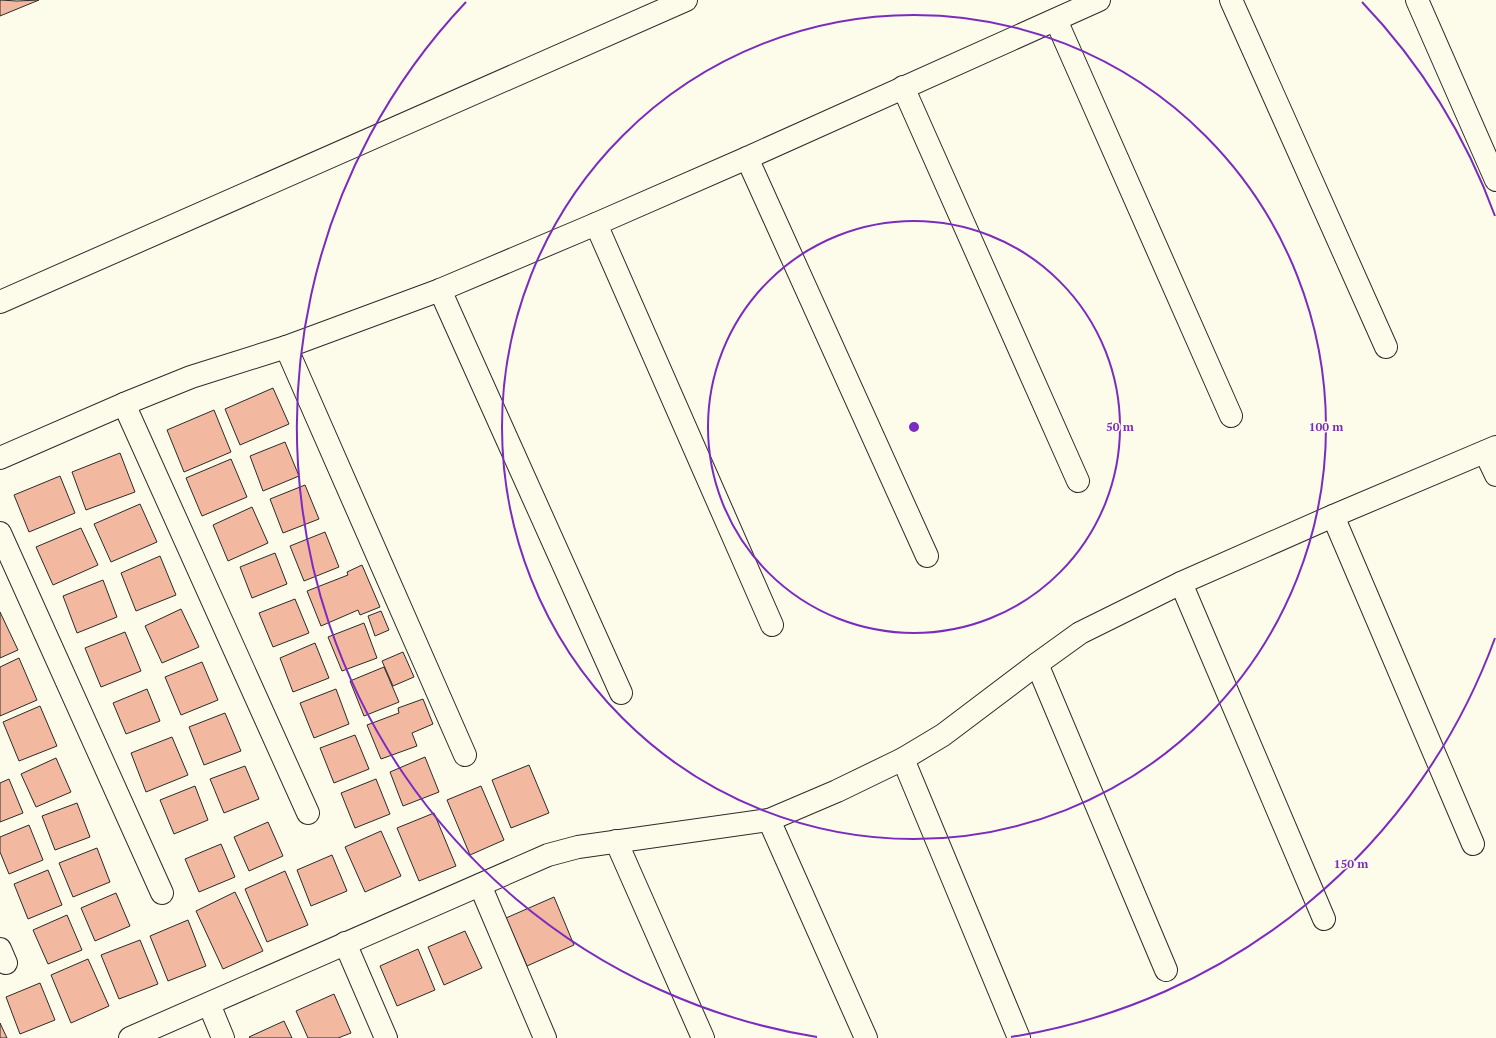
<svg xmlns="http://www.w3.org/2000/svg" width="1496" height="1038" font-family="'PT Serif',serif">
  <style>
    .building { fill: #f2b8a0; stroke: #2b2b2b }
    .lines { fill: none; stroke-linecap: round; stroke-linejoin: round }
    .minor-casing { stroke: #2b2b2b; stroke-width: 24 }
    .minor { stroke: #fdfbea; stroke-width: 22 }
    .ring { fill: none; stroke: #7b2cbf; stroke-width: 2 }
    .centre { fill: #7b2cbf; stroke: #fdfbea; stroke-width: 2 }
    .ring-label { font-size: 12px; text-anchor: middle; font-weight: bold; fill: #7b2cbf; stroke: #fdfbea; stroke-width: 3; stroke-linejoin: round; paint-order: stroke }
  </style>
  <rect width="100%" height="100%" fill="#fdfbea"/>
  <!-- building -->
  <g class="building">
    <polygon points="0,0 17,1 39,0 0,16"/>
    <polygon points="273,388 289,424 240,445 225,409"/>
    <polygon points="214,410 231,452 184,472 167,430"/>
    <polygon points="285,442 299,476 263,491 250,456"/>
    <polygon points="120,453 135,492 86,510 72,472"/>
    <polygon points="231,459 247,497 202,516 186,478"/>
    <polygon points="60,476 75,513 29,532 14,495"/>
    <polygon points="305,485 319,519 283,533 270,499"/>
    <polygon points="140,504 157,542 111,562 94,524"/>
    <polygon points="252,507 268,543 228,561 213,525"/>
    <polygon points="81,528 98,565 53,585 36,547"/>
    <polygon points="325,532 339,567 304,581 290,546"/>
    <polygon points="275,553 287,584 252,598 240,567"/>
    <polygon points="160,556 176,595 136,611 121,573"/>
    <polygon points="362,565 380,607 360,615 358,610 321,626 307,591 348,575 347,572"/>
    <polygon points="103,580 117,617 77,633 63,596"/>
    <polygon points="295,599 309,633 273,647 259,613"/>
    <polygon points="181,609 199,647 162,663 145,626"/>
    <polygon points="381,611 389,630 375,636 368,616"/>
    <polygon points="0,612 18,650 0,658"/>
    <polygon points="364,623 377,658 342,671 328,637"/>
    <polygon points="125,632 141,671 101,687 85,648"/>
    <polygon points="315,643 329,678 293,692 280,658"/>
    <polygon points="403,652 414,677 393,686 382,661"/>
    <polygon points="19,658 37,700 0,716 0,667"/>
    <polygon points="202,662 218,700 181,715 165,677"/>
    <polygon points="384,667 399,702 364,716 350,681"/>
    <polygon points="147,689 160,721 126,734 113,703"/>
    <polygon points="336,689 349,724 314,738 300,703"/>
    <polygon points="423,699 433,724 412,733 417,746 381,759 367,725 399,713 398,708"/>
    <polygon points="40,706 57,746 19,761 3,722"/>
    <polygon points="225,713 241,751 204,765 189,727"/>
    <polygon points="355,735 369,769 334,783 320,748"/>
    <polygon points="172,737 188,775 146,792 131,753"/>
    <polygon points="425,757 439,792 403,806 390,772"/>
    <polygon points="56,758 71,792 36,807 21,774"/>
    <polygon points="529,765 549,813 511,828 492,780"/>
    <polygon points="245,766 259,799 224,813 210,779"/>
    <polygon points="9,779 23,813 0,822 0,783"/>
    <polygon points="376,779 390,814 355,828 341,793"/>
    <polygon points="195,786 208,820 174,834 160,800"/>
    <polygon points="481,786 504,840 470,855 447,800"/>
    <polygon points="77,803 90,837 55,850 42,816"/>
    <polygon points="434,813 456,866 419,881 397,828"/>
    <polygon points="268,822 283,856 249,871 234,837"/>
    <polygon points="29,825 43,860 9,874 0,852 0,837"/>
    <polygon points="381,831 401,876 365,892 345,847"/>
    <polygon points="221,844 235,877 199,892 185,859"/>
    <polygon points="97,848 110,882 73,897 59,863"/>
    <polygon points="332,855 347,891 311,906 297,870"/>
    <polygon points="48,870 62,905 28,919 14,884"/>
    <polygon points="285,871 308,925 267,942 245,889"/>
    <polygon points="235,892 263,951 223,969 196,911"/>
    <polygon points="116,893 130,926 95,941 81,908"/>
    <polygon points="554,897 574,945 527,966 506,918"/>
    <polygon points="67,915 82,950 48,964 33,930"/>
    <polygon points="188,920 206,966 168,981 150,936"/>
    <polygon points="465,931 482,968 444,985 428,947"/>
    <polygon points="140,940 158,984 119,999 101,955"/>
    <polygon points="418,949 435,990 397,1006 380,966"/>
    <polygon points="88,959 109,1006 71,1023 51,975"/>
    <polygon points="40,983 55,1020 20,1034 6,997"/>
    <polygon points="334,994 351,1033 338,1038 308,1038 296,1011"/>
    <polygon points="284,1021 292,1038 250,1038 249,1037"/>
    <polygon points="0,1023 7,1038 0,1038"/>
  </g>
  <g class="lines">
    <!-- minor casing -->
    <g class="minor-casing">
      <g id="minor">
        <polyline points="1231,0 1386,347"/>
        <polyline points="1417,0 1496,180"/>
        <polyline points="1056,20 1231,416"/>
        <polyline points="903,87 1078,481"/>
        <polyline points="747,158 927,556"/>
        <polyline points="596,224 772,625"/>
        <polyline points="440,290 621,693"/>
        <polyline points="0,302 686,0"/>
        <polyline points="286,347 465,755"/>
        <polyline points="124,404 308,813"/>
        <polyline points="1485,452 1496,475"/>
        <polyline points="0,458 124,404 191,377 286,347 440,290 596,224 747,158 1099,0"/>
        <polyline points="1333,516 1473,844"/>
        <polyline points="0,533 162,893"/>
        <polyline points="1181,583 1324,919"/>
        <polyline points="1037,664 1166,970"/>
        <polyline points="903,759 1019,1038"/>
        <polyline points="769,820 866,1038"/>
        <polyline points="616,841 703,1038"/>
        <polyline points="480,885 545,1038"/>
        <polyline points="345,943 386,1038"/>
        <polyline points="0,949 6,963"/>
        <polyline points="209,1004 223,1038"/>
        <polyline points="130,1038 548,855 578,847 769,820 837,791 903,759 943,735 1037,664 1080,633 1181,583 1333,516 1496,447"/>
      </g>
    </g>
    <!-- minor -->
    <use href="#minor" class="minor"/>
  </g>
  <!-- distance rings -->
  <g class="ring">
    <circle cx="914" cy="427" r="206"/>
    <circle cx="914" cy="427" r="412"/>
    <path d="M1495 638A618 618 0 0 1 1011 1037M817 1037A618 618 0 0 1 466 2M1362 2A618 618 0 0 1 1495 216"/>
  </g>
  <circle cx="914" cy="427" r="6" class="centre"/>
  <g class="ring-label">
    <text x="1120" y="431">50 m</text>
    <text x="1326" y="431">100 m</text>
    <text x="1351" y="868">150 m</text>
  </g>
</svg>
